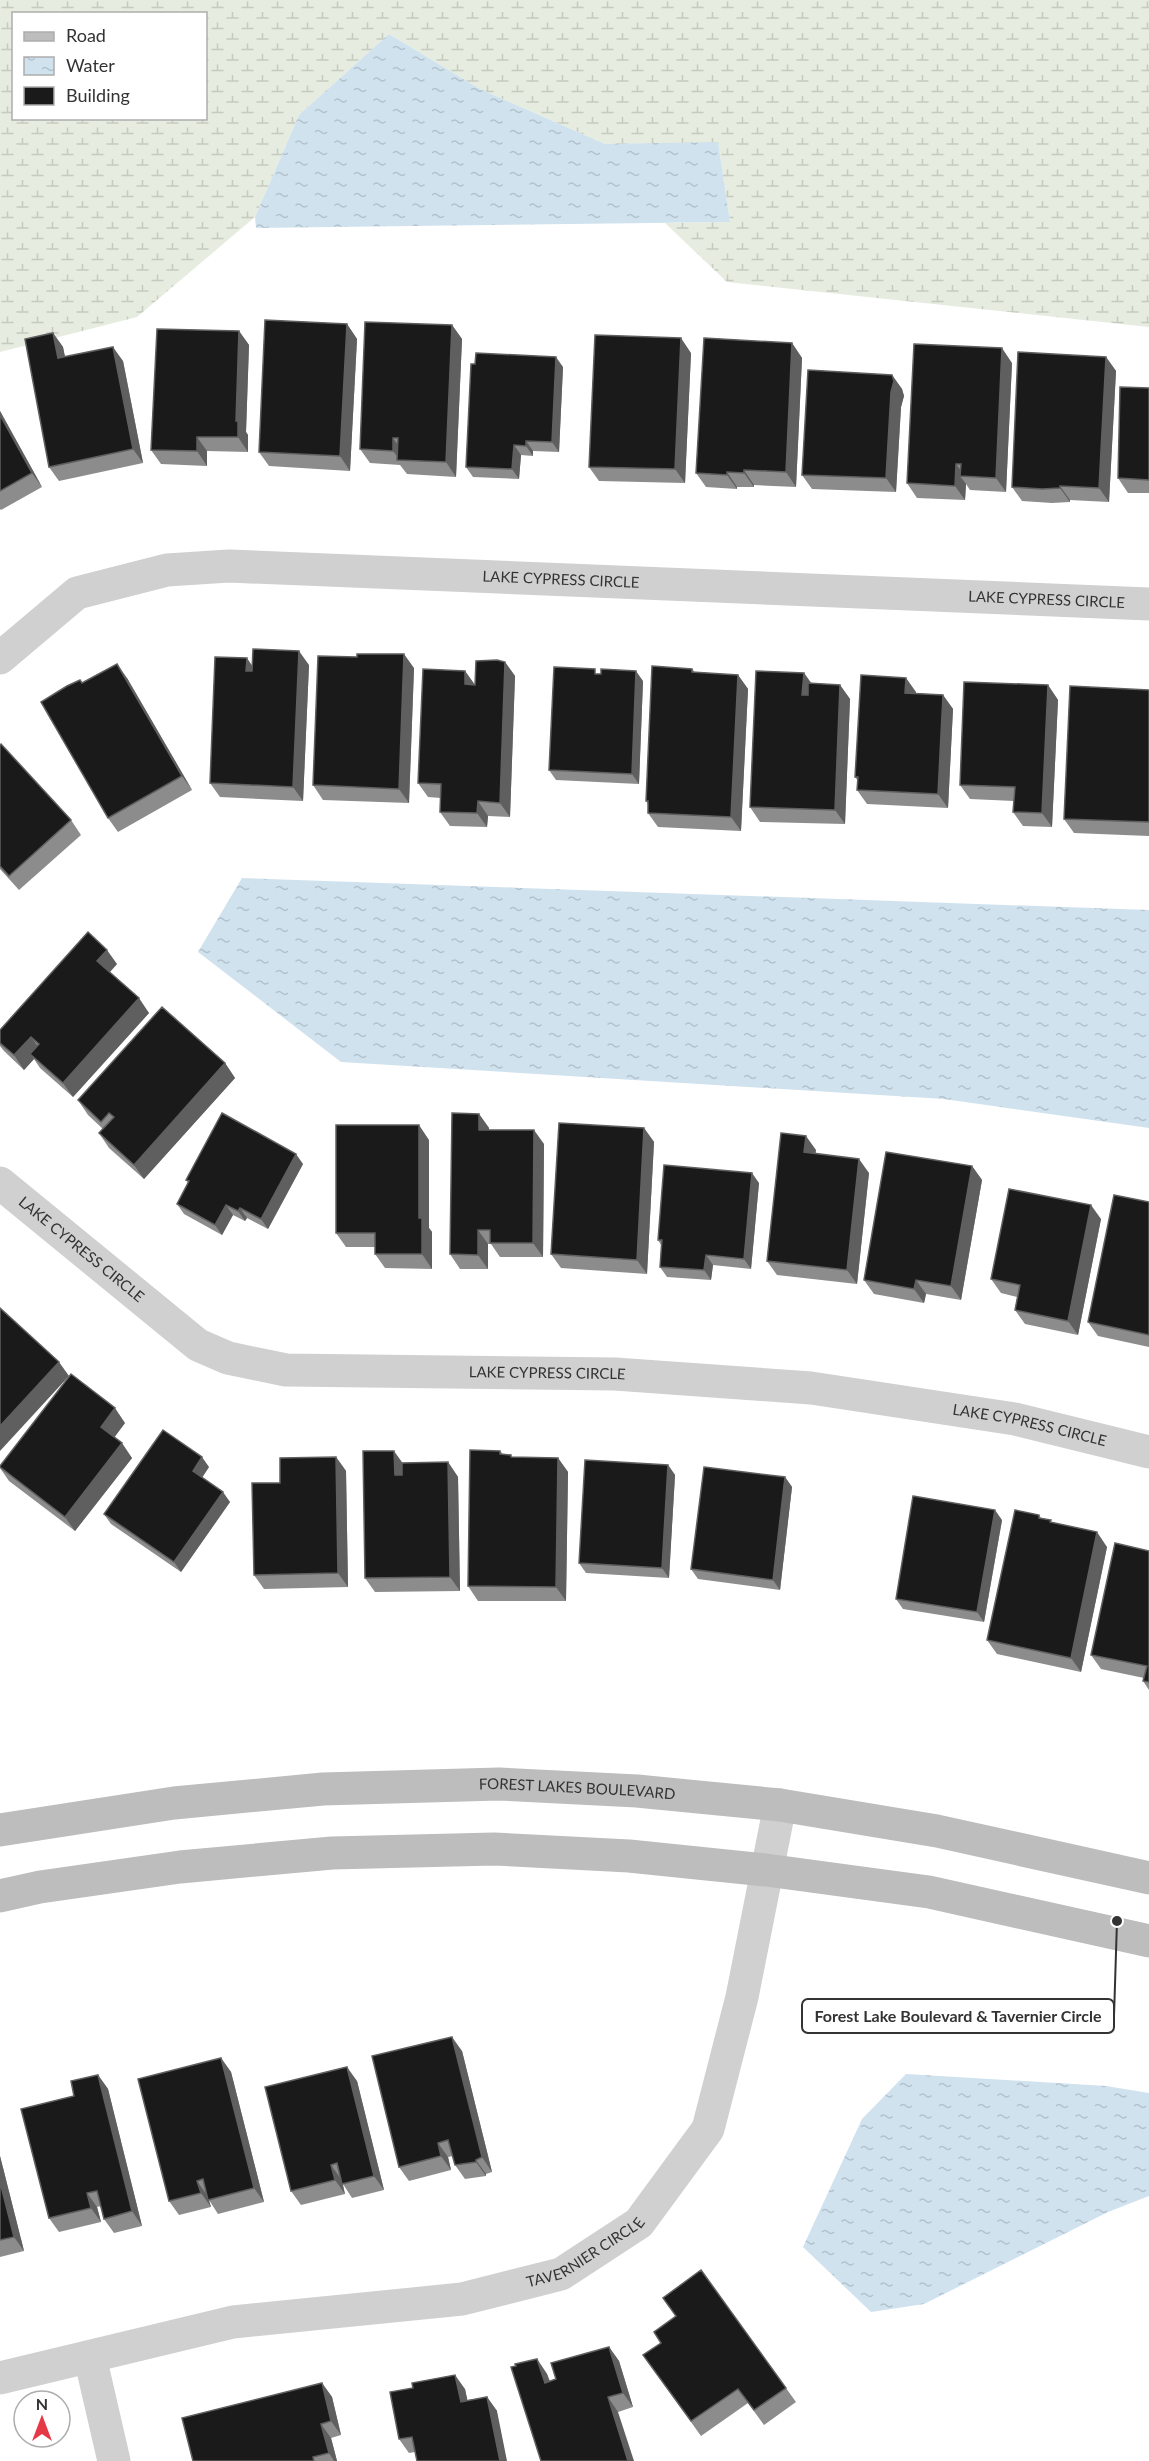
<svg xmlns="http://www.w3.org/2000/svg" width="1149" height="2461" font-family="Lato,sans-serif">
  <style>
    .wetland { fill: url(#wetland-marsh); fill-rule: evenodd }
    .water { fill: url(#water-ripples) }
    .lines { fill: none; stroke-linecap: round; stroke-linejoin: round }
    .minor { stroke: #d0d0d0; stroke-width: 33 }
    .secondary { stroke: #bdbdbd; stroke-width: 33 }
    .wall { fill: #8c8c8c }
    .shaded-wall { fill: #5f5f5f }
    .building { fill: #1a1a1a; stroke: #5f5f5f; stroke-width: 1.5 }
    .labels { text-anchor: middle; stroke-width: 6; stroke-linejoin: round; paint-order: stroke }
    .street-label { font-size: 15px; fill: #333; stroke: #fff }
    .leader { fill: none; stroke: #333; stroke-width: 2 }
    .callout-dot { fill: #333; stroke: #fff; stroke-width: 2 }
    .callout { fill: #fff; stroke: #333; stroke-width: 2 }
    .callout-label { font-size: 16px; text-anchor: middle; font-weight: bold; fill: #333 }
  </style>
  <defs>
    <pattern id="wetland-marsh" width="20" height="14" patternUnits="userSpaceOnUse" patternTransform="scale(1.5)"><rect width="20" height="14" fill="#e6ecdf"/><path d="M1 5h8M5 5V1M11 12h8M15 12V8" fill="none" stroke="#c6cbc0"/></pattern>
    <pattern id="water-ripples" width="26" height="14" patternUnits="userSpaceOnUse" patternTransform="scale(1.5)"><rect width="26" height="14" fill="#cfe2ee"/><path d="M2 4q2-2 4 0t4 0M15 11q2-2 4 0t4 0" fill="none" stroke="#b2c2cd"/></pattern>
  </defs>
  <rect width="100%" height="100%" fill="#fff"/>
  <!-- wetland -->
  <path class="wetland" d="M0,0H1149V327L727,282L665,223L730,222L718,143L605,144L480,89L389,34L299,115L255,217L137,317L0,352ZM14,14H206V118H14Z"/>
  <!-- water -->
  <g class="water">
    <polygon points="389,34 480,89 605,144 718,142 730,222 256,228 255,217 299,115"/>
    <polygon points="242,878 1149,910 1149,1128 944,1099 341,1062 198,952"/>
    <polygon points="906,2074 1106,2086 1149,2093 1149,2196 1108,2212 924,2304 871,2312 803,2247 862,2119"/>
  </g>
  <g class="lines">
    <!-- minor -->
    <g class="minor">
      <path id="s1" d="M0,658L77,593L167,570L229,566L1149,604"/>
      <path id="s2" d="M0,1183L198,1345L228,1358L286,1370L615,1374L811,1388L1015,1419L1149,1452"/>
      <polyline points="90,2357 114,2461"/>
      <path id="s3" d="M0,2378L233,2322L462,2299L561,2274L639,2223L708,2129L742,1997L780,1805"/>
    </g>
    <!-- secondary -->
    <g class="secondary">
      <path id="s4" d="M0,1830L174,1803L323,1789L499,1784L637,1791L780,1805L937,1831L1149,1878"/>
      <polyline points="0,1896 40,1887 180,1867 332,1853 494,1849 629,1856 766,1870 929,1892 1149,1941"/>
    </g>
  </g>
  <!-- wall -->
  <g class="wall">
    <polygon points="347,324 357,339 350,471 269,466 259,452"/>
    <polygon points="452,325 462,339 456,477 407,474 400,465 370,463 360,449"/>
    <polygon points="239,331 249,345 246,432 248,435 248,452 207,451 207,466 161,464 151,450"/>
    <polygon points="53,333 63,347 65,357 123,361 143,463 59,481 49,467"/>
    <polygon points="792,343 802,358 796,487 754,485 754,487 737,487 737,489 706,487 696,473"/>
    <polygon points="691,353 685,483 599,481 589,467"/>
    <polygon points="1106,357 1116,371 1109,502 1070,500 1070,502 1052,503 1022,501 1012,487"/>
    <polygon points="1012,363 1006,492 970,490 966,484 965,500 917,498 907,483"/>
    <polygon points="563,367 559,452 533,451 533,456 521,455 519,479 473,477 466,467"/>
    <polygon points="892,375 902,389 904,396 901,407 896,492 812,489 802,475"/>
    <polygon points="1149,388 1149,493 1128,493 1118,478"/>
    <polygon points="0,411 42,487 1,510 0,509"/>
    <polygon points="505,662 515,676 510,817 488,816 487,827 450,826 440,812 441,798 428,797 418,783 465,671 475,685"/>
    <polygon points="309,665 303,801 220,797 210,783 252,666"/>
    <polygon points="414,668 409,803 323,800 313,785"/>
    <polygon points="692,669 695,672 738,675 748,689 741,831 658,827 648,813 648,804 646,801"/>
    <polygon points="804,673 811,683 840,685 850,699 845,824 760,822 750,807"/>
    <polygon points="599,674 643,681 639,784 556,780 549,770"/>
    <polygon points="127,678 192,790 118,832 108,818 82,683"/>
    <polygon points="906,678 916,693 943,695 953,709 948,808 867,804 857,790 858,781 855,777"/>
    <polygon points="1048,685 1058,700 1052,827 1023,826 1013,812 1014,801 970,799 960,785"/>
    <polygon points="1149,690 1149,836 1074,833 1064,819"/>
    <polygon points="0,745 71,820 81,835 19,890 0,869"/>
    <polygon points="117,964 110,972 149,1013 73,1097 40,1068 34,1059 24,1070 4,1051 0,1046 0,1030"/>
    <polygon points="225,1063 235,1078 144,1179 109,1148 99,1133 103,1129 88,1115 78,1100"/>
    <polygon points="479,1114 489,1128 489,1130 544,1144 543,1257 500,1257 491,1244 488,1244 488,1269 460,1269 450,1254"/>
    <polygon points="644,1128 654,1142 647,1274 561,1268 551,1254"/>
    <polygon points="429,1140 429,1228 432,1232 432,1269 385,1268 375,1254 375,1247 346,1247 336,1233"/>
    <polygon points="816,1150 815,1154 869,1173 857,1284 777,1275 767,1261"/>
    <polygon points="303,1164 268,1229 247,1218 245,1221 233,1215 222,1235 184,1214 177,1204 188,1183 186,1180"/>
    <polygon points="972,1166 982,1180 961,1300 926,1294 924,1303 874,1294 864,1280"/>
    <polygon points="759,1183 751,1269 713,1265 711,1280 667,1277 660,1267 661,1245 658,1240"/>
    <polygon points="1149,1202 1149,1347 1098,1336 1088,1322"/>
    <polygon points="1101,1219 1078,1335 1025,1324 1015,1310 1017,1297 1001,1293 991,1279"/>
    <polygon points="125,1423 114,1437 132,1458 75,1531 9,1481 0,1468"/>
    <polygon points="500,1451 503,1454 513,1457 558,1458 568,1472 566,1601 478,1601 468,1586"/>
    <polygon points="336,1457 346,1471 348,1587 264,1589 254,1575 280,1483"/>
    <polygon points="448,1462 458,1477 460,1591 375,1592 365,1578 403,1463"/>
    <polygon points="668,1465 675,1475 669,1578 586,1573 579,1563"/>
    <polygon points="209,1467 202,1477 230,1502 181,1572 111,1524 104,1514"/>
    <polygon points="785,1477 792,1487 780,1590 698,1579 691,1569"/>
    <polygon points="1039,1515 1041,1518 1107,1547 1081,1672 997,1654 987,1640"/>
    <polygon points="1002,1520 984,1622 903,1609 896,1599"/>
    <polygon points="1149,1551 1149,1690 1143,1681 1144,1678 1101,1669 1091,1655"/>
    <polygon points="462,2051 492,2172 486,2174 486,2176 465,2179 455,2165 453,2156 448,2157 451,2170 409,2181 399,2167"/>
    <polygon points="221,2058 231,2072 264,2202 218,2214 209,2200 211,2207 179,2215 169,2201"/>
    <polygon points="98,2075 108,2089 142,2226 114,2233 104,2219 101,2206 97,2207 101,2222 59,2232 49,2218"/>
    <polygon points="357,2081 384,2190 352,2198 343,2184 345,2194 301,2205 291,2191"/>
    <polygon points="0,2156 24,2251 0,2257"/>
    <polygon points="701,2270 796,2402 764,2425 748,2403 701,2436 643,2355 661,2343"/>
    <polygon points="609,2347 619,2361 633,2407 618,2412 541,2461 537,2359 547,2374 550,2381 556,2379"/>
    <polygon points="322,2383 332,2397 341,2435 331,2438 337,2461 193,2461"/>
    <polygon points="465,2389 467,2400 487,2397 497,2411 415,2452 409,2453 399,2439"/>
  </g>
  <!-- shaded-wall -->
  <g class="shaded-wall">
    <polygon points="347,324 357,339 350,471 340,456"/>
    <polygon points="452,325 462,339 456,477 446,462"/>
    <polygon points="239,331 249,345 246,432 248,435 248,452 238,437 236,421"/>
    <polygon points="53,333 63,347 68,372 58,358"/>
    <polygon points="681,338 691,353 685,483 675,469"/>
    <polygon points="792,343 802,358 796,487 786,472"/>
    <polygon points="113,347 123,361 143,463 133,449"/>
    <polygon points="1002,348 1012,363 1006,492 996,478"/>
    <polygon points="556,357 563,367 559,452 552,442"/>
    <polygon points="1106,357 1116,371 1109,502 1099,488"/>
    <polygon points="892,375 902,389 904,396 901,407 896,492 886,478"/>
    <polygon points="0,411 42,487 32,473 0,415"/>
    <polygon points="197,437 207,451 207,466 197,451"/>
    <polygon points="393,438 403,452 400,460 393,451"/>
    <polygon points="526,441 533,451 533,456 526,446"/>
    <polygon points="514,445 521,455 519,479 512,469"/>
    <polygon points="956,464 965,476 960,476 966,484 965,500 955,486"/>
    <polygon points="744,470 754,485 754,487 744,473"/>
    <polygon points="727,472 737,487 737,489 727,475"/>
    <polygon points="1060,486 1070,500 1070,502 1060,488"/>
    <polygon points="299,651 309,665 303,801 293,787"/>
    <polygon points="404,654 414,668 409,803 399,789"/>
    <polygon points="247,658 257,673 246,671"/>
    <polygon points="505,662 515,676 510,817 500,803"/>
    <polygon points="117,664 127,678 192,790 182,776"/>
    <polygon points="465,671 475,685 465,684"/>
    <polygon points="636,671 643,681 639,784 632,774"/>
    <polygon points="804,673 814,687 812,709 802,695"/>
    <polygon points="738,675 748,689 741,831 731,817"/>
    <polygon points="906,678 916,692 915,707 905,693"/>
    <polygon points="840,685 850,699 845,824 835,810"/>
    <polygon points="1048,685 1058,700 1052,827 1042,813"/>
    <polygon points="943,695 953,709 948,808 938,794"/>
    <polygon points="478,801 488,816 487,827 477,813"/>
    <polygon points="107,950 117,964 107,975 97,961"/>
    <polygon points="139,998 149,1013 73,1097 63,1083"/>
    <polygon points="31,1037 41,1051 30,1054 34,1059 24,1070 14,1055"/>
    <polygon points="225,1063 235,1078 144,1179 134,1165"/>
    <polygon points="479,1114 489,1128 489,1144 479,1130"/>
    <polygon points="419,1125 429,1140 429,1228 432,1232 432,1269 422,1254 419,1218"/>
    <polygon points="644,1128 654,1142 647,1274 637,1260"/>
    <polygon points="534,1130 544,1144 543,1257 533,1243"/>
    <polygon points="806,1136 816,1150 814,1167 804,1152"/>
    <polygon points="296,1154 303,1164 268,1229 261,1219"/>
    <polygon points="859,1159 869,1173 857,1284 847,1270"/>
    <polygon points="972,1166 982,1180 961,1300 951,1286"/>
    <polygon points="752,1173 759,1183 751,1269 744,1259"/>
    <polygon points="226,1205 233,1215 222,1235 215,1225"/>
    <polygon points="1091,1205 1101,1219 1078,1335 1068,1321"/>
    <polygon points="240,1208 247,1218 245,1221 238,1211"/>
    <polygon points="478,1230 488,1244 488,1269 478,1255"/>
    <polygon points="706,1255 713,1265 711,1280 704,1270"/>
    <polygon points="916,1280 926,1294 924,1303 914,1289"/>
    <polygon points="59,1362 69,1376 0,1451 0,1426"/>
    <polygon points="115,1408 125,1423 111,1442 101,1427"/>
    <polygon points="122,1443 132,1458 75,1531 65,1517"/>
    <polygon points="394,1451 404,1465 405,1490 395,1475"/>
    <polygon points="202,1457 209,1467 200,1481 193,1471"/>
    <polygon points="336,1457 346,1471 348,1587 338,1573"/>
    <polygon points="558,1458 568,1472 566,1601 556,1587"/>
    <polygon points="448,1462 458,1477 460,1591 450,1577"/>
    <polygon points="668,1465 675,1475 669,1578 662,1568"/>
    <polygon points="785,1477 792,1487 780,1590 773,1580"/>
    <polygon points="223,1492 230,1502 181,1572 174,1562"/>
    <polygon points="995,1510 1002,1520 984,1622 977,1612"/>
    <polygon points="1097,1532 1107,1547 1081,1672 1071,1658"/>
    <polygon points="452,2037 462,2051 492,2172 482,2157"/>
    <polygon points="221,2058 231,2072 264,2202 254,2188"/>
    <polygon points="347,2067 357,2081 384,2190 374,2176"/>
    <polygon points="98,2075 108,2089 142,2226 132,2211"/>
    <polygon points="438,2143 448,2157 451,2170 441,2156"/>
    <polygon points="0,2156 24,2251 14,2237 0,2182"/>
    <polygon points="476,2160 486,2174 486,2176 476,2162"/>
    <polygon points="331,2165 341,2179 345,2194 335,2180"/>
    <polygon points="197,2181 207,2195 211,2207 201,2193"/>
    <polygon points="87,2193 97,2207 101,2222 91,2208"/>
    <polygon points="609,2347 619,2361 633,2407 623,2393"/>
    <polygon points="537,2359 547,2374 555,2397 545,2383"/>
    <polygon points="455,2375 465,2389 471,2416 461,2402"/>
    <polygon points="322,2383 332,2397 341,2435 331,2421"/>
    <polygon points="487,2397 497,2411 507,2461 500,2461"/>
    <polygon points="608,2397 618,2412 634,2461 628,2461"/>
    <polygon points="321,2424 331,2438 337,2461 334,2461 329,2453"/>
  </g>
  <!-- building -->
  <g class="building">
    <polygon points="265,320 347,324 340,456 259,452"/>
    <polygon points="365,322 452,325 446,462 397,460 398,438 393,438 393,451 360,449"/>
    <polygon points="157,329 239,331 236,421 238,421 238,437 197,437 197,451 151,450"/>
    <polygon points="53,333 58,358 113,347 133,449 49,467 25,339"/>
    <polygon points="595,335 681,338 675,469 589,467"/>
    <polygon points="704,338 792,343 786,472 744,470 744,473 727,472 727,475 696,473"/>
    <polygon points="914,344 1002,348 996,478 960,476 961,464 956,464 955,486 907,483"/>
    <polygon points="1018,352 1106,357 1099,488 1060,486 1060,488 1042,489 1012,487"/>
    <polygon points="476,353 556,357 552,442 526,441 526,446 514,445 512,469 466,467 471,364 475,364"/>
    <polygon points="808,370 892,375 894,381 891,392 886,478 802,475"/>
    <polygon points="1120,387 1149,388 1149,480 1118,478"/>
    <polygon points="0,415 32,473 0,491"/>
    <polygon points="253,649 299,651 293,787 210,783 215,657 247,658 246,671 252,671"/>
    <polygon points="357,654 404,654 399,789 313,785 318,656 357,657"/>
    <polygon points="497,660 505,662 500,803 478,801 477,813 440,812 441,784 418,783 423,669 465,671 465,684 475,685 476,661"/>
    <polygon points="117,664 182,776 108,818 41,702 67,686 80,680 82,683"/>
    <polygon points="652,666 692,669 692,672 738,675 731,817 648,813 648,801 646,801"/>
    <polygon points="554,667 595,669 595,674 601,674 601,669 636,671 632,774 549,770"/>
    <polygon points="756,671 804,673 802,695 808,695 808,683 840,685 835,810 750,807"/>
    <polygon points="861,675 906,678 905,693 943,695 938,794 857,790 858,777 855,777"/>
    <polygon points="964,682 1048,685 1042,813 1013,812 1015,787 960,785"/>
    <polygon points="1070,686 1149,690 1149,822 1064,819"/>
    <polygon points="1,744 71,820 9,876 0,866 0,745"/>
    <polygon points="88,932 107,950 97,961 139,998 63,1083 30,1054 39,1044 31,1037 14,1055 0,1043 0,1030"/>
    <polygon points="162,1007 225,1063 134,1165 99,1133 114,1117 109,1113 101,1122 78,1100"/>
    <polygon points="222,1113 296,1154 261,1219 240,1208 238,1211 226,1205 215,1225 177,1204 189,1181 186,1180"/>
    <polygon points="452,1113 479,1114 479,1130 534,1130 533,1243 490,1243 490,1230 478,1230 478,1255 450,1254"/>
    <polygon points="559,1123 644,1128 637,1260 551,1254"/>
    <polygon points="336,1125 419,1125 419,1218 422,1218 422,1254 375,1254 375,1233 336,1233"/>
    <polygon points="781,1133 806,1136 804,1152 859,1159 847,1270 767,1261"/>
    <polygon points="886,1152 972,1166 951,1286 916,1280 914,1289 864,1280"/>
    <polygon points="664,1165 752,1173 744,1259 706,1255 704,1270 660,1267 662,1240 658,1240"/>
    <polygon points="1009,1189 1091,1205 1068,1321 1015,1310 1020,1285 991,1279"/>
    <polygon points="1114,1195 1149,1202 1149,1335 1088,1322"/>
    <polygon points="0,1308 59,1362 0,1426"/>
    <polygon points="71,1374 115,1408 101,1427 122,1443 65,1517 0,1467 0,1466"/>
    <polygon points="163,1430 202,1457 193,1471 223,1492 174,1562 104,1514"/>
    <polygon points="470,1450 500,1451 500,1454 511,1455 511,1457 558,1458 556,1587 468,1586"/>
    <polygon points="363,1451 394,1451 395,1475 402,1475 402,1463 448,1462 450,1577 365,1578"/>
    <polygon points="336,1457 338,1573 254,1575 252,1483 280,1483 280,1458"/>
    <polygon points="585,1460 668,1465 662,1568 579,1563"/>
    <polygon points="704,1467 785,1477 773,1580 691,1569"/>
    <polygon points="913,1496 995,1510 977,1612 896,1599"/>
    <polygon points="1015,1510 1039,1515 1039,1518 1051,1520 1050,1522 1097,1532 1071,1658 987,1640"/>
    <polygon points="1115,1543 1149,1551 1149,1682 1143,1681 1147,1666 1091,1655"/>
    <polygon points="452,2037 482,2157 476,2160 476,2162 455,2165 448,2140 438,2143 441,2156 399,2167 372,2056"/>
    <polygon points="221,2058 254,2188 208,2200 203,2179 197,2181 201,2193 169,2201 138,2079"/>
    <polygon points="347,2067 374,2176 342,2184 337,2163 331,2165 335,2180 291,2191 265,2087"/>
    <polygon points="98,2075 132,2211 104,2219 97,2191 87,2193 91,2208 49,2218 21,2109 74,2096 71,2081"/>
    <polygon points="0,2182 14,2237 0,2240"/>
    <polygon points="701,2270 786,2388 754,2410 738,2389 691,2421 643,2355 661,2343 654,2332 676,2316 663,2298"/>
    <polygon points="609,2347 623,2393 608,2397 628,2461 541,2461 511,2367 516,2366 515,2364 537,2359 545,2383 556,2379 551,2363"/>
    <polygon points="455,2375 461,2402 487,2397 500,2461 417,2461 412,2437 399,2439 390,2392 413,2388 412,2383"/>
    <polygon points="322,2383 331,2421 321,2424 329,2453 313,2457 314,2461 193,2461 182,2418"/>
  </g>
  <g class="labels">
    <!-- street labels -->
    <g class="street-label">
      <text dy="5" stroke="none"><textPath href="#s1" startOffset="588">LAKE CYPRESS CIRCLE</textPath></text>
      <text dy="5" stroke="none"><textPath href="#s1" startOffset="1074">LAKE CYPRESS CIRCLE</textPath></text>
      <text dy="5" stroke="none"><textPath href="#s2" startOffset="105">LAKE CYPRESS CIRCLE</textPath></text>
      <text dy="5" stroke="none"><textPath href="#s2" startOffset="609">LAKE CYPRESS CIRCLE</textPath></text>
      <text dy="5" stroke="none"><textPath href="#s2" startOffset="1095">LAKE CYPRESS CIRCLE</textPath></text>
      <text dy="5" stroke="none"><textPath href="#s4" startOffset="580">FOREST LAKES BOULEVARD</textPath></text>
      <text dy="5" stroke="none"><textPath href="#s3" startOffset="603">TAVERNIER CIRCLE</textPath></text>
    </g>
  </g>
  <!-- callouts -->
  <path class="leader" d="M1117 1921L1114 2016"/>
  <circle class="callout-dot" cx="1117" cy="1921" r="6"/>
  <rect class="callout" x="802" y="1999" width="312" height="34" rx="6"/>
  <g class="callout-label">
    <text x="958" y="2022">Forest Lake Boulevard &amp; Tavernier Circle</text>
  </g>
  <!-- legend -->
  <rect x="12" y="12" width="195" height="108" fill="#ffffff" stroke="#adadad" stroke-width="1.5"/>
  <rect x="24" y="32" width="30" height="9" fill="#bdbdbd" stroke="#adadad" stroke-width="1.5"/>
  <text x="66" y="42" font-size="18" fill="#333333">Road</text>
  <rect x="24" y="57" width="30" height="18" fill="url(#water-ripples)" stroke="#adadad" stroke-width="1.5"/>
  <text x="66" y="72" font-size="18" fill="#333333">Water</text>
  <rect x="24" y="87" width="30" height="18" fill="#1a1a1a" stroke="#adadad" stroke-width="1.5"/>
  <text x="66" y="102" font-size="18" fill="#333333">Building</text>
  <!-- north arrow -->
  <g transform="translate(42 2419)"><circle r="28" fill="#ffffff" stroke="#adadad" stroke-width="1.5"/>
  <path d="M0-4.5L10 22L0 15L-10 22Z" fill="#e63946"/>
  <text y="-9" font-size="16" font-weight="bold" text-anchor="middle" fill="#333333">N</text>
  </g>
</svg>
